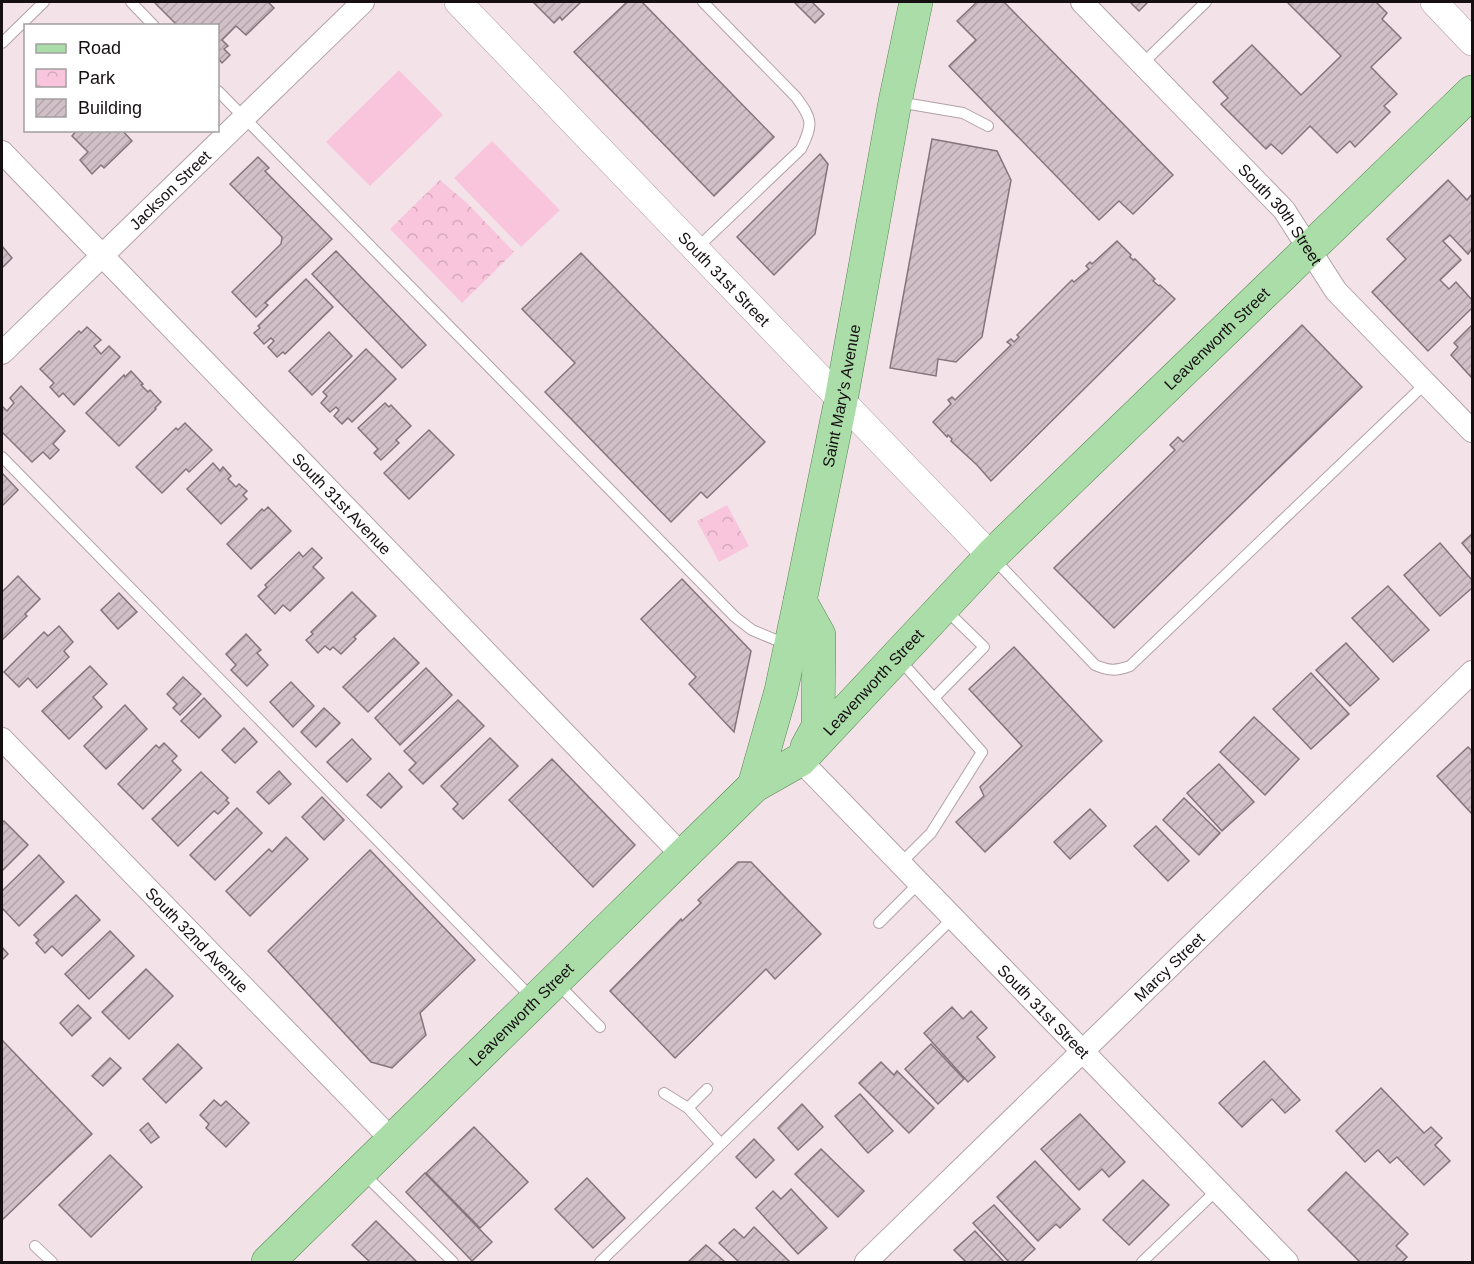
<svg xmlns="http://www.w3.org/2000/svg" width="1474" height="1264" font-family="Helvetica,sans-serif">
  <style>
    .grass { fill: #f9c5dc }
    .park { fill: url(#park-crowns) }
    .building { fill: url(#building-hatch); stroke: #84747b; stroke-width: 1.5 }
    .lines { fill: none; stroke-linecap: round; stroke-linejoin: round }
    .service-casing { stroke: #b2a1a8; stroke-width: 12 }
    .minor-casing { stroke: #b2a1a8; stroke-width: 24 }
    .tertiary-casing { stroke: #b2a1a8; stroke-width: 28 }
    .primary-casing { stroke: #52874e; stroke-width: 34 }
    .service { stroke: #fff; stroke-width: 10 }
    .minor { stroke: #fff; stroke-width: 22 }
    .tertiary { stroke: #fff; stroke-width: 27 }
    .primary { stroke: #abdda9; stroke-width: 33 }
    .labels { text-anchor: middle; stroke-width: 6; stroke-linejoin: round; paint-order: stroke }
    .street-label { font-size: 16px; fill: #150f11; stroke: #fff }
  </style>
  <defs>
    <pattern id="park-crowns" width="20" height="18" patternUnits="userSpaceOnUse" patternTransform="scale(1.5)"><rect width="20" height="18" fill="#f9c5dc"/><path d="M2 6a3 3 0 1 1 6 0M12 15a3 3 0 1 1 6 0" fill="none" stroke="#d5a8bc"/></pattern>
    <pattern id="building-hatch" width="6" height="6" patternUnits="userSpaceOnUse" patternTransform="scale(1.5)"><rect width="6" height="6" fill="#d1c0c7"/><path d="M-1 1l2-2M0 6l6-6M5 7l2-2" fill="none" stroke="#b3a4aa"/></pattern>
  </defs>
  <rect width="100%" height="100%" fill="#f4e2e9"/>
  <!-- grass -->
  <g class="grass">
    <polygon points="399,70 443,115 370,186 326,142"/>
    <polygon points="492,141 560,210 521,247 454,178"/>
  </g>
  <!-- park -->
  <g class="park">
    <polygon points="440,180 468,204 514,252 462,303 390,229"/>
    <polygon points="727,505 749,546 719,562 697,521"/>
  </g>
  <!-- building -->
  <g class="building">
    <polygon points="154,2 268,2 274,8 246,35 236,26 222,40 228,46 224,49 230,55 222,63 218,58 218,26 178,26"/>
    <polygon points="533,2 581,2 562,20 560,17 554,23"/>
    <polygon points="627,2 642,2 774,137 714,196 574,52"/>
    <polygon points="794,2 812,2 824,14 815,23"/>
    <polygon points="977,2 1004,2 1173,175 1133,214 1119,201 1099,220 949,66 976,40 957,21"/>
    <polygon points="1130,2 1148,2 1139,11"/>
    <polygon points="1287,2 1376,2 1387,13 1382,19 1401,38 1371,67 1397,94 1384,106 1390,112 1355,147 1350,141 1337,153 1310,126 1282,154 1271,144 1266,149 1221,104 1228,98 1213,82 1252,45 1301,95 1341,56"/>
    <polygon points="77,130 122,130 132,141 104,168 101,165 92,174 80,160 88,152 72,136"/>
    <polygon points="932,139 997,151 1011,180 982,337 956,362 938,359 936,376 890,368"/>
    <polygon points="820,154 828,164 815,234 774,275 737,237"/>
    <polygon points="258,157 269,168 265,171 332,239 265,303 268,305 256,317 232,292 281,244 282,237 230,184"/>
    <polygon points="1448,180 1467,200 1472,194 1472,249 1468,254 1450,235 1443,241 1461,260 1440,280 1449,289 1456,282 1472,300 1472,308 1428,351 1372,292 1406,259 1387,239"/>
    <polygon points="1117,241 1131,255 1130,257 1133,260 1135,259 1155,279 1153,281 1159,286 1160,285 1175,299 991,481 977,465 951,441 952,439 948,435 947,437 933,422 951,404 948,400 952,397 955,400 1011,345 1007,342 1011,339 1014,342 1019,337 1017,335 1072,280 1074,282 1089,269 1086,266 1090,262 1092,264"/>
    <polygon points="2,246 12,258 2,268"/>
    <polygon points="336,251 426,345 402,368 312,274"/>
    <polygon points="581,253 765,442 707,498 701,492 671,522 545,392 575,363 522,309"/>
    <polygon points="306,279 333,307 285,354 283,352 277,357 268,347 274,341 271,338 264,344 254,333 260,328 258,326"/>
    <polygon points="1302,325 1362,387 1114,628 1054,568 1175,450 1170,445 1178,437 1183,442"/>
    <polygon points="1472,325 1472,378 1451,355 1458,347 1454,343"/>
    <polygon points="87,327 101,340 94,346 101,354 109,346 120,357 74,405 63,393 59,397 50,387 54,383 40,369 79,331 81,333"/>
    <polygon points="329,332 352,356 312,395 289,371"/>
    <polygon points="366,349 396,379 352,422 348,418 342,424 334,416 339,410 336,407 330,412 321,403 327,396 323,392"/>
    <polygon points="131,371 143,384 141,385 148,392 150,390 161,402 155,408 156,409 119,446 86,413 124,375 125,377"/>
    <polygon points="21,386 65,431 53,444 59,450 50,459 43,452 32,462 2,432 2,406 7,411 14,403 10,398"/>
    <polygon points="385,403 389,407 391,405 411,426 396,440 399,443 381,460 374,453 378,449 358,428"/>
    <polygon points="185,423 212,450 189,472 186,469 162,493 136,467 176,428 178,430"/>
    <polygon points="429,430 454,455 409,499 384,473"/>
    <polygon points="213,463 220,471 223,467 231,476 228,479 236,487 239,484 247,491 243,495 247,499 221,524 187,489"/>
    <polygon points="2,473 18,490 2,506"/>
    <polygon points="268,507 291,531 251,569 227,544 262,509 264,511"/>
    <polygon points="1472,534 1472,555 1462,543"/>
    <polygon points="1440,543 1472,580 1472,588 1440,616 1404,575"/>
    <polygon points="312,548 322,558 313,567 324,578 290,611 283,605 275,614 258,596 267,587 265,585 299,552 303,557"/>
    <polygon points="18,576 40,599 25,614 27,616 2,640 2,592"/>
    <polygon points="682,579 751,651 734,732 689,684 696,677 641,619"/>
    <polygon points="1388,586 1429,630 1393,662 1352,618"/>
    <polygon points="352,592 376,616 354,637 356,639 341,654 333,647 330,650 325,646 318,653 306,640 313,634 311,632"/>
    <polygon points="119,593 137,612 118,629 101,610"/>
    <polygon points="59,626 73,642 64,651 69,657 37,688 28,678 19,687 4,672 44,632 48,636"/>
    <polygon points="246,634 261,650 257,653 268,665 247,686 231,670 236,665 226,654"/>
    <polygon points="394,638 419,663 368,712 343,687"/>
    <polygon points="1346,643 1379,679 1350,706 1316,670"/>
    <polygon points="1014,647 1102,741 985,852 956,822 984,796 980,787 1022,746 969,689"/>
    <polygon points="90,666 107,684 93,697 102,707 69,739 42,711"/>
    <polygon points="426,668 452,695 400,745 375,718"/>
    <polygon points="1311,673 1349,714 1311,749 1273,709"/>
    <polygon points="183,677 201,694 180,715 173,708 177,704 167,694"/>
    <polygon points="291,682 314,706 293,727 270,702"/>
    <polygon points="204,698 221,716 199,738 181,721"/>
    <polygon points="458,700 484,726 423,784 409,770 416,763 404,751"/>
    <polygon points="125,705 147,729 106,769 84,746"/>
    <polygon points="324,708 340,723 316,747 301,732"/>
    <polygon points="1254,717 1299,759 1265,795 1220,752"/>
    <polygon points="244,728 257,742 235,763 222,750"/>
    <polygon points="490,738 518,766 463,819 453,809 458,804 441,786"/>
    <polygon points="352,739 371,759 347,782 327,762"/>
    <polygon points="164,743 177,756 172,761 181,770 143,809 118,784 156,745 159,748"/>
    <polygon points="1468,747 1472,751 1472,814 1437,776"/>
    <polygon points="552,759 635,845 593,887 509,800"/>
    <polygon points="1219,764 1254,802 1222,831 1187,793"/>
    <polygon points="279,771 291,784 269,804 257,792"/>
    <polygon points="201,772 228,798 226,800 229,803 218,814 214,811 178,846 152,819"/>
    <polygon points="389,773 402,787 381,808 367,795"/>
    <polygon points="322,797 344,820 324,840 302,817"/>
    <polygon points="1184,798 1220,833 1199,855 1163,820"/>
    <polygon points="237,808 262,833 215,880 190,855"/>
    <polygon points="1090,809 1106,826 1070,859 1054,842"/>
    <polygon points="4,821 28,845 2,871 2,823"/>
    <polygon points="1156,826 1189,861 1168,881 1134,846"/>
    <polygon points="286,837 308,859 250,916 226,891 269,849 272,852"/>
    <polygon points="370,850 475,960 420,1013 426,1035 392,1068 371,1062 268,951"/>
    <polygon points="39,855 64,882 19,926 2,908 2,891"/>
    <polygon points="738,862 751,862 821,934 775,979 766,969 675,1058 610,991 681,919 682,921 701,903 698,900"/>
    <polygon points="76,895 100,920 62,956 52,946 45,953 36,943 39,940 34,935"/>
    <polygon points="110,931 134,956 89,999 65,974"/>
    <polygon points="2,947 8,954 2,960"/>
    <polygon points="146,969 173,996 129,1039 102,1012"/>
    <polygon points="78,1005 91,1018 72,1036 60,1023"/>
    <polygon points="952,1007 963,1019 971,1011 987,1028 977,1037 995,1057 968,1082 924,1033"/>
    <polygon points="2,1040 92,1134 2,1220"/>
    <polygon points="178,1044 202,1068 166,1103 143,1079"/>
    <polygon points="931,1044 964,1079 938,1104 905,1069"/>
    <polygon points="110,1058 121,1068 103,1086 92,1076"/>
    <polygon points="1264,1061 1300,1100 1285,1113 1272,1099 1242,1127 1219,1103"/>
    <polygon points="881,1062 894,1075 897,1071 934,1108 909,1133 859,1083"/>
    <polygon points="1381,1088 1424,1133 1431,1127 1442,1138 1435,1145 1450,1161 1424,1185 1397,1157 1390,1163 1378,1150 1365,1162 1336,1131"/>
    <polygon points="860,1094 893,1131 868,1153 835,1116"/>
    <polygon points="214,1100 221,1106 226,1101 249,1123 226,1147 206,1128 209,1124 200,1115"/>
    <polygon points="802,1104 823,1127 798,1150 778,1128"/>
    <polygon points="1080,1114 1125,1162 1109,1177 1102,1169 1079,1190 1041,1149"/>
    <polygon points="148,1123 159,1137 151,1143 140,1130"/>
    <polygon points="474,1127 528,1182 480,1228 426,1173"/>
    <polygon points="754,1139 774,1160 756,1178 736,1157"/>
    <polygon points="821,1149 864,1191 838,1217 795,1174"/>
    <polygon points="110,1155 142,1187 91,1237 59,1205"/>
    <polygon points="1035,1161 1080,1209 1060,1228 1056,1224 1038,1241 997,1197"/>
    <polygon points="1346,1172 1408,1234 1396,1246 1407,1257 1402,1262 1360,1262 1308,1210"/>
    <polygon points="425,1173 492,1242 472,1261 406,1192"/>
    <polygon points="587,1178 625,1218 593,1248 555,1209"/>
    <polygon points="1143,1180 1169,1205 1129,1245 1103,1220"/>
    <polygon points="791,1189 827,1228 798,1254 756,1208 773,1191 781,1199"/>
    <polygon points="994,1205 1035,1249 1021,1262 1009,1262 973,1223"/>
    <polygon points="376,1221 417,1262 370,1262 352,1245"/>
    <polygon points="754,1227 790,1262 739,1262 719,1243 734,1229 744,1238"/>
    <polygon points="975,1231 1004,1262 966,1262 954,1250"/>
    <polygon points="706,1245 725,1262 688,1262"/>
  </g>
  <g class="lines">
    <!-- service casing -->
    <g class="service-casing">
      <g id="service">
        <polyline points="131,2 154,26"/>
        <polyline points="2,43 44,2"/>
        <polyline points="1142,64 1206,2"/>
        <polyline points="218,91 735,617 752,630 788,645"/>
        <polyline points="898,102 963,113 988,126"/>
        <path d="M696,249L801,149C813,124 813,120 796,97L703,2"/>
        <polyline points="2,457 533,999"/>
        <path d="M994,559L1095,665C1109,671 1116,671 1130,666L1426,383"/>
        <polyline points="899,659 982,752 931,833 901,863"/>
        <polyline points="934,698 984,647 945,609"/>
        <polyline points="879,923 919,883"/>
        <polyline points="556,982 600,1027"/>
        <polyline points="664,1093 688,1108 707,1089"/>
        <polyline points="688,1108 721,1144"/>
        <polyline points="364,1174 453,1262"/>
        <polyline points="35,1246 52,1262"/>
        <polyline points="600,1262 953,918"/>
        <polyline points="1142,1262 1217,1190"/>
      </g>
    </g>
    <!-- minor casing -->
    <g class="minor-casing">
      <g id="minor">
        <path id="s1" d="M1082,2L1284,210L1336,291L1472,431"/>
        <path id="s2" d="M2,152L683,856"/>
        <path id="s3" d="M2,353L363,2"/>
        <path id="s4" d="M2,739L393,1141"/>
        <path id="s5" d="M800,760L1287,1262"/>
        <path id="s6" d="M866,1262L1472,672"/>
      </g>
    </g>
    <!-- tertiary casing -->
    <g class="tertiary-casing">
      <g id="tertiary">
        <path id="s7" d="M458,2L991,556"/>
        <polyline points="1434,2 1472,42"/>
      </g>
    </g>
    <!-- primary casing -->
    <g class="primary-casing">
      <g id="primary">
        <polyline points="800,601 819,635 818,727 807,747"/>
        <path id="s8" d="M754,786L781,691L800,601L841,400L895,102L916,2"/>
        <path id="s9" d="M268,1262L754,786L800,760L991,556L1472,92"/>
      </g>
    </g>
    <!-- service -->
    <use href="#service" class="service"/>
    <!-- minor -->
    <use href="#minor" class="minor"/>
    <!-- tertiary -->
    <use href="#tertiary" class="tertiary"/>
    <!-- primary -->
    <use href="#primary" class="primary"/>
  </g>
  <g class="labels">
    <!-- street labels -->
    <g class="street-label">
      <text dy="6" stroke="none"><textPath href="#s3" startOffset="234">Jackson Street</textPath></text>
      <text dy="6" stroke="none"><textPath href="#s1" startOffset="291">South 30th Street</textPath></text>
      <text dy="6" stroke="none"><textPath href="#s7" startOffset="384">South 31st Street</textPath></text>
      <text dy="6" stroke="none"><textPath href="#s9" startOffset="1326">Leavenworth Street</textPath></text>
      <text dy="6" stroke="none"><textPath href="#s8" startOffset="400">Saint Mary's Avenue</textPath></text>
      <text dy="6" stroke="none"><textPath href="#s2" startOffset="489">South 31st Avenue</textPath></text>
      <text dy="6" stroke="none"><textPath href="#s9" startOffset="840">Leavenworth Street</textPath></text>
      <text dy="6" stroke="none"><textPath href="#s4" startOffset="280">South 32nd Avenue</textPath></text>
      <text dy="6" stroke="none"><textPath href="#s6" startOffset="423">Marcy Street</textPath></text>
      <text dy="6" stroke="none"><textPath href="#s5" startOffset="350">South 31st Street</textPath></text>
      <text dy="6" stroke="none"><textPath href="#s9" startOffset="354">Leavenworth Street</textPath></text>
    </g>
  </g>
  <!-- border -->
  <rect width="1474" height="1264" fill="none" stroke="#150f11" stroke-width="6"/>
  <!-- legend -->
  <rect x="24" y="24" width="195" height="108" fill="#ffffff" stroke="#a19fa0" stroke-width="1.5"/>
  <rect x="36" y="44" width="30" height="9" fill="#abdda9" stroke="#a19fa0" stroke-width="1.5"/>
  <text x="78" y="54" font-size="18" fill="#150f11">Road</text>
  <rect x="36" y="69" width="30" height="18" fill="url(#park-crowns)" stroke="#a19fa0" stroke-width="1.5"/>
  <text x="78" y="84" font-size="18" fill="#150f11">Park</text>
  <rect x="36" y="99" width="30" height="18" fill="url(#building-hatch)" stroke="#a19fa0" stroke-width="1.5"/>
  <text x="78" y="114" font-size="18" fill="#150f11">Building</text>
</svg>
